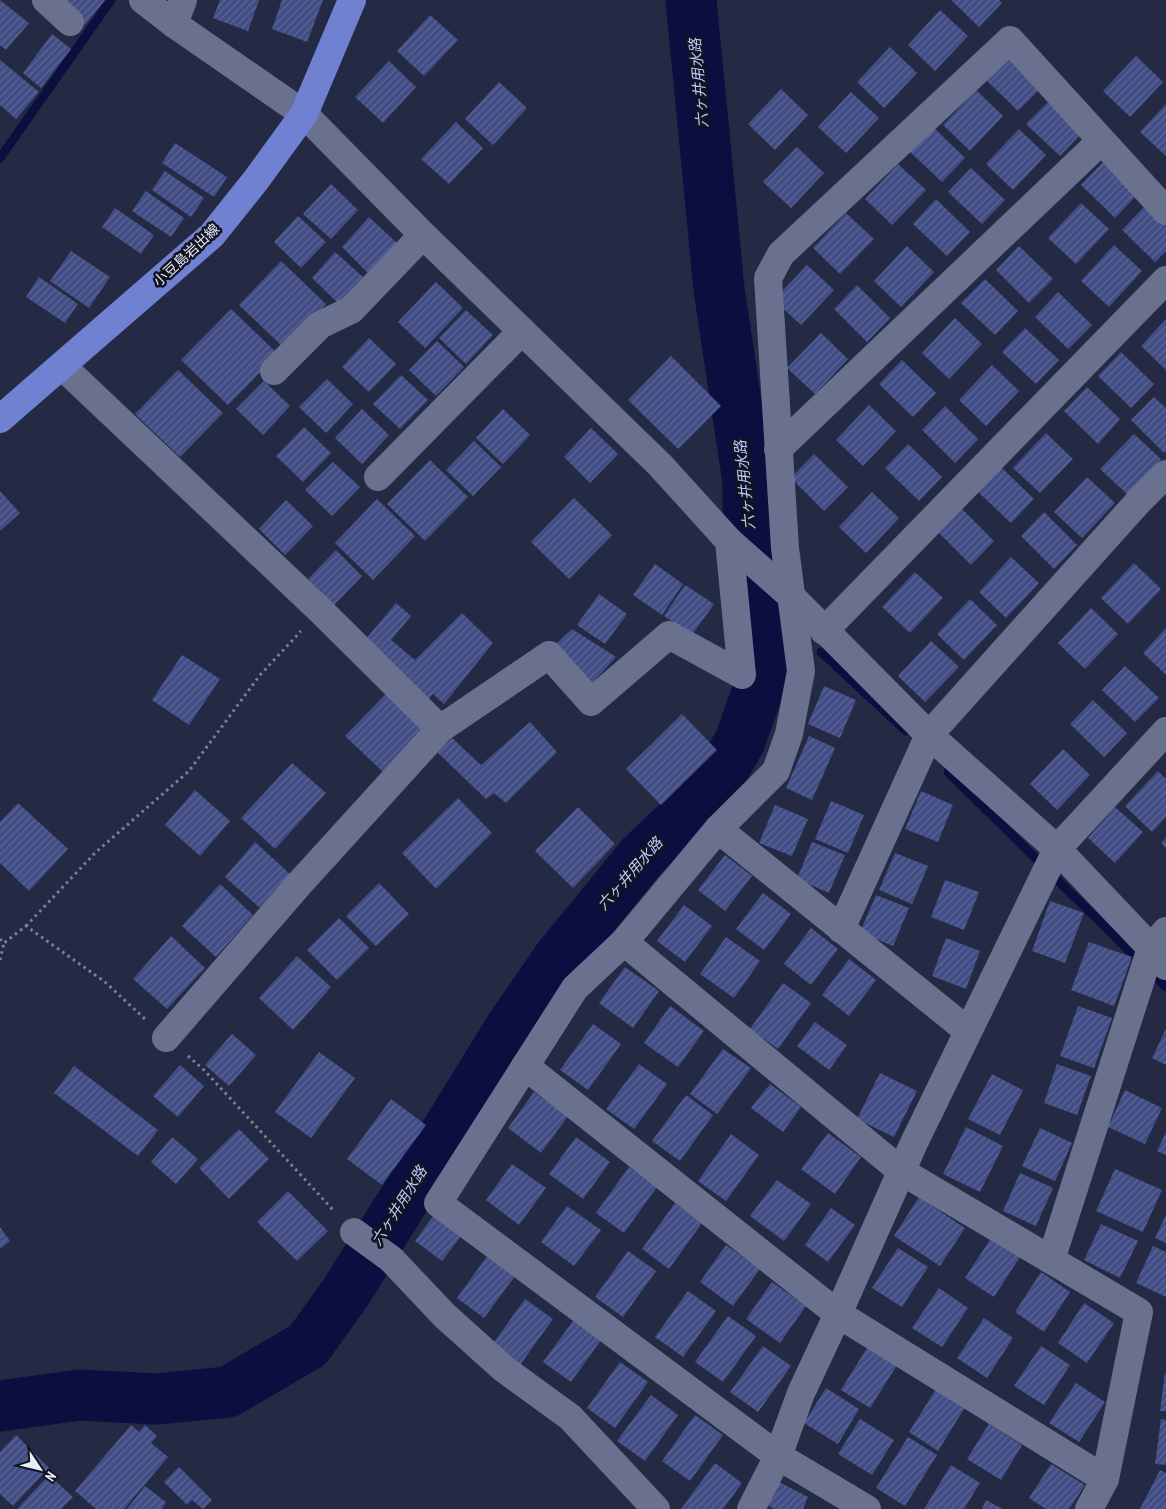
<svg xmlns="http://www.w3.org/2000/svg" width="1166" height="1509" font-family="'PT Sans Narrow','Noto Sans JP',sans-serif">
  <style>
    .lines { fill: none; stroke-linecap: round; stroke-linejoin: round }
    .stream { stroke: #0c0e40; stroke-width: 9 }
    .river { stroke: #0c0e40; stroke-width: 51 }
    .building { fill: url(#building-hatch) }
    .path { stroke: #7d8298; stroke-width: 3; stroke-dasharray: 2.5 4; stroke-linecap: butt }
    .minor { stroke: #69718f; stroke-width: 28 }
    .major { stroke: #7181d2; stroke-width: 28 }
    .labels { text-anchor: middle; stroke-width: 5; stroke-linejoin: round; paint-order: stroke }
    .street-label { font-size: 14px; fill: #e8edfe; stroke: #11141f }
    .water-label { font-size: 15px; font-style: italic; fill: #bac7fb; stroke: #11141f }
  </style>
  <defs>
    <pattern id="building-hatch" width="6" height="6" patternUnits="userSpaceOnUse" patternTransform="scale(1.25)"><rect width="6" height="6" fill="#414d84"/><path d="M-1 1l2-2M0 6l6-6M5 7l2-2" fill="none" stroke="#5c6796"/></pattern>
  </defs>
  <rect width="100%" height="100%" fill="#242a44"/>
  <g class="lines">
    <!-- stream -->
    <g class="stream">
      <polyline points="0,158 111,0"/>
      <polyline points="821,652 906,731"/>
      <polyline points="948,772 1166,987"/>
    </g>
    <!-- river -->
    <polyline class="river" points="0,1406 80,1395 156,1399 228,1392 308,1345 346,1292 445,1134 511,1027 558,959 643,855 711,791 740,741 763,676 754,600 748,524 748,482 719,289 691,0"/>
  </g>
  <!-- building -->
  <g class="building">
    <polygon points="0,0 29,23 6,50 0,45"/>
    <polygon points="66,0 105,0 85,25 62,5"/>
    <polygon points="220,0 259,0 248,31 213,18"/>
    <polygon points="282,0 323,0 307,42 272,29"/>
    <polygon points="951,0 999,0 1002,3 979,27"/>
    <polygon points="940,10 968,36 935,71 908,45"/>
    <polygon points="430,15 458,40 424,76 397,51"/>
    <polygon points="52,34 71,49 41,88 23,73"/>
    <polygon points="890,47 917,73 884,108 857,82"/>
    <polygon points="1008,55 1042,87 1018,111 985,79"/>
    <polygon points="1136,56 1163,82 1130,117 1103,91"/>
    <polygon points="0,60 39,92 16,119 0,105"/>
    <polygon points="389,61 416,87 383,123 355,97"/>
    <polygon points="499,82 527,108 493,145 465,119"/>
    <polygon points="781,89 808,115 775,150 748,124"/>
    <polygon points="976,90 1003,116 970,151 943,125"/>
    <polygon points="851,92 879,118 846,153 818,127"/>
    <polygon points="1050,100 1083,132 1060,156 1026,124"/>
    <polygon points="1166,104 1166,156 1140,132"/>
    <polygon points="456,122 483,148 449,184 421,159"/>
    <polygon points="932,126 965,158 942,182 908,150"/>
    <polygon points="1019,129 1046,155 1013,190 986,164"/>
    <polygon points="175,143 227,177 214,197 162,163"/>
    <polygon points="797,147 824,173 791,208 763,182"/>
    <polygon points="1104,161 1138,194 1115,218 1081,185"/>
    <polygon points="898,164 926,190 892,225 865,199"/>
    <polygon points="971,168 1005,200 982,224 948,192"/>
    <polygon points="165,171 204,198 191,217 152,190"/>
    <polygon points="331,184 358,210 331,239 303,214"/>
    <polygon points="146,191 184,218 171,237 132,211"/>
    <polygon points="936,199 970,232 947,256 913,224"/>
    <polygon points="1081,203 1109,229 1076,264 1048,238"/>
    <polygon points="1145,206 1166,226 1166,251 1155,262 1122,230"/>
    <polygon points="115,208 154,235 141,254 102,227"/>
    <polygon points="846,213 874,239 840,274 813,248"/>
    <polygon points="298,216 326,242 301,268 274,242"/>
    <polygon points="369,217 397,243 368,273 342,247"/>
    <polygon points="1114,245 1142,271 1109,307 1081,281"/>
    <polygon points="907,246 934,272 901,307 874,281"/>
    <polygon points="1019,246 1053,279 1029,303 996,270"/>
    <polygon points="71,251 110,277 89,308 50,281"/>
    <polygon points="335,252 364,278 339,304 312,278"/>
    <polygon points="281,261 326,304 284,348 239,305"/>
    <polygon points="807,265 834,290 801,325 774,300"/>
    <polygon points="39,277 78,304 65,323 26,297"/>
    <polygon points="985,279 1018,311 995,335 961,303"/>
    <polygon points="436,282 463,308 425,348 398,322"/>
    <polygon points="857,285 890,318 867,342 834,309"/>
    <polygon points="1058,292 1092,325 1068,349 1035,317"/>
    <polygon points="231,309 278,354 228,405 181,360"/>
    <polygon points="466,310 493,335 466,364 439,338"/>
    <polygon points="955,318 982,344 949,379 922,353"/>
    <polygon points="1166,319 1166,370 1141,346"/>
    <polygon points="1025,328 1059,360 1036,384 1002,352"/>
    <polygon points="821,333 848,359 815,394 787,368"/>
    <polygon points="369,338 396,364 369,392 342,367"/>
    <polygon points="437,341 464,367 436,396 409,370"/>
    <polygon points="1121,352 1154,384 1131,408 1098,376"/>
    <polygon points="671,356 721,406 678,449 628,400"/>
    <polygon points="902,360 936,393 913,417 879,384"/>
    <polygon points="992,365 1019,391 986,426 959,400"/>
    <polygon points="178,370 223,413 180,457 135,414"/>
    <polygon points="401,375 428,400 400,429 373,404"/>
    <polygon points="327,379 353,404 326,433 299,407"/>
    <polygon points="264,381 290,406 263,435 236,409"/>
    <polygon points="1087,387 1120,419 1098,444 1064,411"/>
    <polygon points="1154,397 1166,408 1166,451 1164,453 1131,420"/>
    <polygon points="869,405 896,431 863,466 836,440"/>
    <polygon points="945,406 978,439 955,463 922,430"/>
    <polygon points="362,409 389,435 362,464 335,438"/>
    <polygon points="503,409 530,435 503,464 476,438"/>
    <polygon points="304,427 331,453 303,482 276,456"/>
    <polygon points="591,428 618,454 590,483 564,457"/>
    <polygon points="1046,433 1073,459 1040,493 1013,468"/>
    <polygon points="1134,434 1161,459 1128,495 1100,469"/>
    <polygon points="474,441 501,467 473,496 446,470"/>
    <polygon points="908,444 942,477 919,501 885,468"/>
    <polygon points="814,454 848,487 824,511 791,478"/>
    <polygon points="430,460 468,497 425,541 387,504"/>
    <polygon points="333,462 360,487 332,516 305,490"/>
    <polygon points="1001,467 1034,499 1011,523 977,491"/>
    <polygon points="1087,477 1115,503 1082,538 1054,512"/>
    <polygon points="0,491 20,513 0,531"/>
    <polygon points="872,492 899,518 866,553 839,527"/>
    <polygon points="574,498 612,535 569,579 531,542"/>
    <polygon points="377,499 415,536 373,580 335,543"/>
    <polygon points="286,500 313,526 285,555 259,529"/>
    <polygon points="961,508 994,541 971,565 938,532"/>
    <polygon points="1044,512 1077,545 1054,569 1021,536"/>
    <polygon points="336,550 362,576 334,605 308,579"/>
    <polygon points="1011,557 1039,583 1006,618 979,592"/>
    <polygon points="1134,563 1161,589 1128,624 1101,598"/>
    <polygon points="655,564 683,584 662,615 633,595"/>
    <polygon points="915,572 943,598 910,633 882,607"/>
    <polygon points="685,585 714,604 692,635 664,616"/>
    <polygon points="599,594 627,614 605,644 577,625"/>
    <polygon points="970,599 997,625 964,660 937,634"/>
    <polygon points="396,603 411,616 391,640 415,660 462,613 493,643 444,704 433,694 428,699 365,640"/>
    <polygon points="1091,608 1118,634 1085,669 1058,643"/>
    <polygon points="1166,628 1166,675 1143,653"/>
    <polygon points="572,629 616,657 592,683 554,646"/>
    <polygon points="931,641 959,667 925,702 898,676"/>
    <polygon points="182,655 220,679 189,725 152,700"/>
    <polygon points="1125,666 1159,698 1135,722 1102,690"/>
    <polygon points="824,686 856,700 840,738 808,724"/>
    <polygon points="388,692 426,729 384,773 345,736"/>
    <polygon points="1093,700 1127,733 1104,757 1070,724"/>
    <polygon points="682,714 717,750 661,805 626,769"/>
    <polygon points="530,722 557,752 506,803 494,793 486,799 437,752 452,738 481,765"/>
    <polygon points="809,736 835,748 812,800 786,788"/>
    <polygon points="1063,749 1090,775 1057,810 1030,784"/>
    <polygon points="292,763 326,793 275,849 241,818"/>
    <polygon points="1158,771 1166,779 1166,817 1152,832 1125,806"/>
    <polygon points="195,790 230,821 200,856 165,825"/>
    <polygon points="921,791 953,805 938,842 905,829"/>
    <polygon points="458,798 492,833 436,889 402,853"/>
    <polygon points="831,801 864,815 848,853 815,839"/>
    <polygon points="18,803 68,849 29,891 0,863 0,822"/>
    <polygon points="775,805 808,819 792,856 759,843"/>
    <polygon points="578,807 615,844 573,888 535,851"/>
    <polygon points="1115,807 1143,832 1115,863 1088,838"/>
    <polygon points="1166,838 1166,848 1161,843"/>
    <polygon points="255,842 290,874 260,908 225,877"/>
    <polygon points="812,842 845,855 829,893 797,879"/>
    <polygon points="895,853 928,866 912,904 879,890"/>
    <polygon points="725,855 752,876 725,911 698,890"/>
    <polygon points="945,880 979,892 964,930 931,917"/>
    <polygon points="379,883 409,914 376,946 346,916"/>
    <polygon points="220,884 253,915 216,957 182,926"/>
    <polygon points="763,893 791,914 764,950 736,929"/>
    <polygon points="876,895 909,908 893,946 860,932"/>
    <polygon points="1050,901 1084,913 1065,963 1032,951"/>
    <polygon points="684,905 712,926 685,962 657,941"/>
    <polygon points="339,918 369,948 337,980 307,950"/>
    <polygon points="811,928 838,949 811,985 784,964"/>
    <polygon points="171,936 205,968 167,1009 133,979"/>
    <polygon points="726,937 760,961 734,998 700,974"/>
    <polygon points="946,938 980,951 966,989 932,976"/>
    <polygon points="1089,942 1132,957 1114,1006 1071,990"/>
    <polygon points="297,956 331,987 293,1030 259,998"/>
    <polygon points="849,959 876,980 849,1016 822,995"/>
    <polygon points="625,967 659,991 633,1028 599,1003"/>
    <polygon points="783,983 811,1003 778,1049 750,1029"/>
    <polygon points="670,1006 704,1031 678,1067 644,1043"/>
    <polygon points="1078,1006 1112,1018 1094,1068 1060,1056"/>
    <polygon points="815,1022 847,1045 829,1070 797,1046"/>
    <polygon points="593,1024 621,1044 588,1090 560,1070"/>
    <polygon points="1166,1029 1166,1065 1152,1058"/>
    <polygon points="232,1034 256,1055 229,1086 205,1065"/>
    <polygon points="723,1049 751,1068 717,1114 690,1094"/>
    <polygon points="319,1052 355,1078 311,1138 275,1112"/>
    <polygon points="639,1064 667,1084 634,1129 606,1109"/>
    <polygon points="1057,1064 1091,1076 1077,1115 1044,1103"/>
    <polygon points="180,1065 204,1086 178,1117 153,1096"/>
    <polygon points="74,1066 158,1130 138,1156 54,1093"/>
    <polygon points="880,1073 917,1091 894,1137 857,1119"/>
    <polygon points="992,1074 1023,1090 1000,1135 968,1119"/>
    <polygon points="770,1084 801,1107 783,1132 751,1108"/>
    <polygon points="1125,1090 1162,1108 1145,1144 1108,1127"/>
    <polygon points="534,1092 568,1116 541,1153 508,1128"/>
    <polygon points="686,1095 713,1115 680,1161 652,1141"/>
    <polygon points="391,1099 426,1125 382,1185 347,1159"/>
    <polygon points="966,1127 1003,1146 980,1192 943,1174"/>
    <polygon points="1040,1128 1072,1143 1055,1181 1022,1166"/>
    <polygon points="239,1129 269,1159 229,1199 199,1168"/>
    <polygon points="1166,1132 1166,1155 1157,1151"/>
    <polygon points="828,1133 861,1157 835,1194 801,1169"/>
    <polygon points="731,1134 759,1155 726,1201 698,1181"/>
    <polygon points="172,1137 198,1159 176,1184 151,1162"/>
    <polygon points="576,1137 610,1162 583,1199 549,1174"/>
    <polygon points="512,1164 546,1188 519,1225 486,1200"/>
    <polygon points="629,1167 657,1187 624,1233 596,1213"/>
    <polygon points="1115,1169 1162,1190 1143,1232 1096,1211"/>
    <polygon points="1020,1173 1053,1188 1036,1226 1003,1211"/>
    <polygon points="777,1180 811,1204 784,1241 750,1216"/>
    <polygon points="288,1191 328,1231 297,1261 257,1222"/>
    <polygon points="919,1197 965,1228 940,1266 894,1236"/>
    <polygon points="675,1203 702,1223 669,1269 642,1249"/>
    <polygon points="567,1206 601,1230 574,1266 541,1242"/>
    <polygon points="831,1208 855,1225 828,1262 805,1245"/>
    <polygon points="437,1211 465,1231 442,1261 415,1241"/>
    <polygon points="1166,1215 1166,1243 1155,1238"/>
    <polygon points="1101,1224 1138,1241 1120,1278 1084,1260"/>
    <polygon points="0,1227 10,1241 0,1249"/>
    <polygon points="991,1238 1020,1257 994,1297 965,1278"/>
    <polygon points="726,1245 760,1269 733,1306 700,1282"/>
    <polygon points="1153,1246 1166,1252 1166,1297 1136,1283"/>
    <polygon points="898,1248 928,1267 902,1307 872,1288"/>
    <polygon points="628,1251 656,1271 623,1317 595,1297"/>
    <polygon points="490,1252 518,1272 484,1318 457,1298"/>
    <polygon points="1041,1272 1070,1292 1044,1332 1015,1312"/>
    <polygon points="772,1282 806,1306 780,1343 746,1319"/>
    <polygon points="939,1288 968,1308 942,1347 912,1328"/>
    <polygon points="688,1291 716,1311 683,1357 655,1337"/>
    <polygon points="525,1299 553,1319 520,1365 492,1345"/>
    <polygon points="1084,1303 1114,1323 1087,1363 1058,1343"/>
    <polygon points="728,1316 756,1336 723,1382 695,1362"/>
    <polygon points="576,1317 604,1336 571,1382 543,1362"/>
    <polygon points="984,1318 1013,1338 987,1378 957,1358"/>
    <polygon points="870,1343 899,1362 870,1408 841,1390"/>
    <polygon points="763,1346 791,1366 758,1412 730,1392"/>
    <polygon points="1041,1346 1070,1365 1044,1405 1014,1386"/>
    <polygon points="620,1362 648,1382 615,1428 587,1408"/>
    <polygon points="1165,1373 1166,1373 1166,1411 1160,1411"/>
    <polygon points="1076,1383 1105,1402 1079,1442 1049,1423"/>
    <polygon points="938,1386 967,1404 938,1451 909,1432"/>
    <polygon points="826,1388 859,1409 838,1444 804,1423"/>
    <polygon points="651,1395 678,1415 645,1461 617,1441"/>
    <polygon points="695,1415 723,1435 690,1481 662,1461"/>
    <polygon points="860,1419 894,1440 872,1475 838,1454"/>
    <polygon points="1161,1419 1166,1420 1166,1465 1155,1464"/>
    <polygon points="989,1424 1022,1445 1001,1480 967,1459"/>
    <polygon points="131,1425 139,1432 145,1425 157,1436 151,1443 168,1457 124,1509 96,1509 75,1491"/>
    <polygon points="16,1435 49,1468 13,1506 0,1494 0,1452"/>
    <polygon points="908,1437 937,1455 905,1506 876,1488"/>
    <polygon points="715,1463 742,1483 723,1509 681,1509"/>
    <polygon points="1051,1464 1085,1485 1069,1509 1046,1509 1029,1498"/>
    <polygon points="951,1465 980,1483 964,1509 924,1509"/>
    <polygon points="179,1467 212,1500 203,1509 192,1500 187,1505 164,1482"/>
    <polygon points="1160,1470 1166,1473 1166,1509 1140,1509"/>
    <polygon points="49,1475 73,1497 61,1509 17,1509"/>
    <polygon points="779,1482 808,1497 803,1509 775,1509 767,1505"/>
    <polygon points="145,1486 166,1502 162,1509 127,1509"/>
    <polygon points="986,1500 1003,1509 982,1509"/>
  </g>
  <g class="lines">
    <!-- path -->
    <g class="path">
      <polyline points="26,926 95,853 189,771 260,675 301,631"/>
      <polyline points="0,939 4,943 26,926 105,982 145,1019"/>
      <polyline points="0,960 4,943"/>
      <polyline points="188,1056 204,1070 334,1211"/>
    </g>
    <!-- minor -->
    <g class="minor">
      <polyline points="46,0 70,22"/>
      <polyline points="143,0 174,24 304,114 423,235 660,465 729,541 790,595 929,735 1057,849 1151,948 1166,966"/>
      <polyline points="174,24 183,0"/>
      <polyline points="62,366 320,610 440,729"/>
      <polyline points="274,371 320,325 351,310 423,235"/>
      <polyline points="778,449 1101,141"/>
      <polyline points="378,477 522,331"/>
      <polyline points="824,631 1166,280"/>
      <polyline points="718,829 968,1031"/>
      <polyline points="841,929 929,735 1139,501 1166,474"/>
      <polyline points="624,942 901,1171 1139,1312 1105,1479"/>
      <polyline points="166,1038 300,883 440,729 549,655 591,702 669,635 742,675 729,541"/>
      <polyline points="525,1066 838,1314 1105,1479 1089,1509"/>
      <polyline points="354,1232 391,1259 445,1316 504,1369 570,1417 656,1509"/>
      <polyline points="1051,1260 1151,948 1166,931"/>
      <polyline points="751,1509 778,1456 801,1393 838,1314 913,1145 1057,849 1166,731"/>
      <polyline points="867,1509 778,1456 438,1203 575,988 624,942 718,829 776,771 789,734 801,671 785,548 768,278 781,254 1010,40 1166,211"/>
    </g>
    <!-- major -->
    <polyline class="major" points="0,419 212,235 256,180 304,114 352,0"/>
  </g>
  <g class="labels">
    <!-- street labels -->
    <g class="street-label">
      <text transform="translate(186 255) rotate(-43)" y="5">小豆島岩出線</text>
    </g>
    <!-- water labels -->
    <g class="water-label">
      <text transform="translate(699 83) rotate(-95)" y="5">六ヶ井用水路</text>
      <text transform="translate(745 485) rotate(-96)" y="5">六ヶ井用水路</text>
      <text transform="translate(630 874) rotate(-49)" y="5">六ヶ井用水路</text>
      <text transform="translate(399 1206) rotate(-58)" y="5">六ヶ井用水路</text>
    </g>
  </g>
  <!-- north arrow -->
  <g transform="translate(40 1469) rotate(125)" stroke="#11141f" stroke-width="4" paint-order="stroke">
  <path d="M0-4L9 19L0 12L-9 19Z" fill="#e8edfe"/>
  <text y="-8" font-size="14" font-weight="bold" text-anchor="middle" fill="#e8edfe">N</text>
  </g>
</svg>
